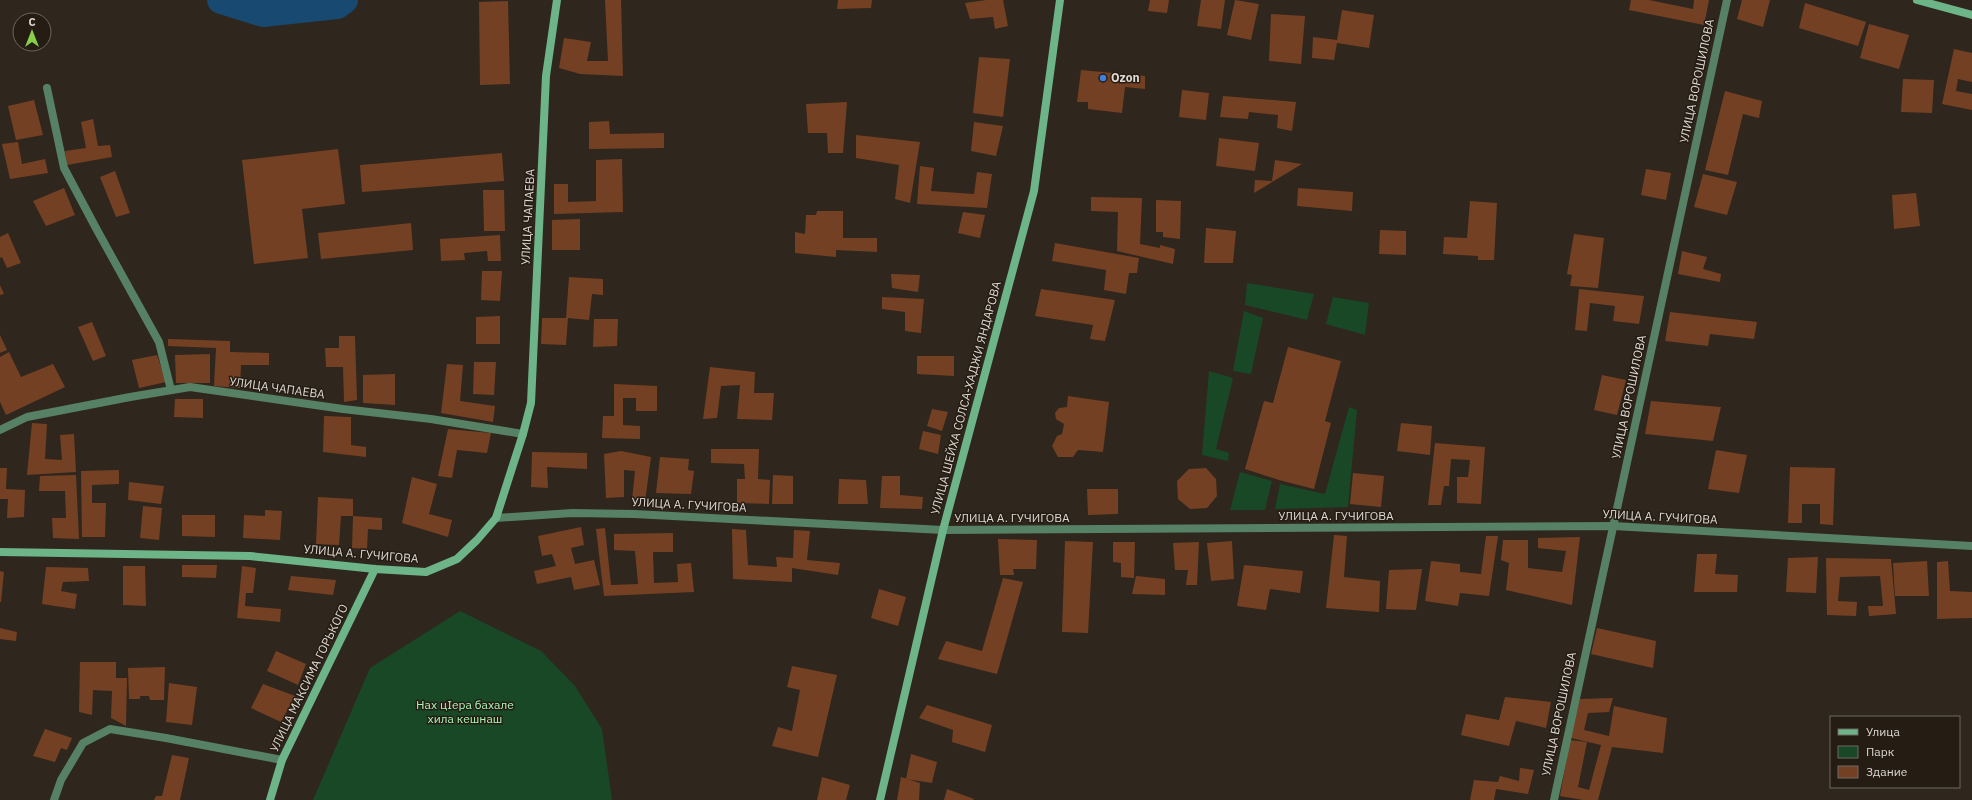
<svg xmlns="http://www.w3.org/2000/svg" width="1972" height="800" font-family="'IBM Plex Sans',sans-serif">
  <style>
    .green { fill: #194826 }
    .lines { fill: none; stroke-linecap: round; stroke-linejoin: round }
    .river { stroke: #184970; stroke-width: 28 }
    .building { fill: #744023 }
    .street { stroke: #568165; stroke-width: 8 }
    .secondary { stroke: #6db488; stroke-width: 8 }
    .shop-dot { fill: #3f7fe0; stroke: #251d14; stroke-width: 1.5 }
    .labels { text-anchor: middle; stroke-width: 3; stroke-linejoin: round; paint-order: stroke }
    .poi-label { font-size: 12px; font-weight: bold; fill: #ded8d2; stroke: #251d14; text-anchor: start }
    .street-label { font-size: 12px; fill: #ded8d2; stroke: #251d14 }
    .park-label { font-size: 12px; fill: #a8f5b7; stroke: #251d14 }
  </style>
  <rect width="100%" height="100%" fill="#2f261d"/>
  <!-- green -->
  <g class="green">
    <polygon points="1247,283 1314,294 1307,320 1245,305"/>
    <polygon points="1333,297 1369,303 1365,335 1326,324"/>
    <polygon points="1244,311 1263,318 1251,374 1233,371"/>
    <polygon points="1209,371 1233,378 1216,449 1229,453 1228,461 1202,455"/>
    <polygon points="1349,407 1357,410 1348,507 1275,509 1280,484 1325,494"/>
    <polygon points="1240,472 1272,481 1265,510 1230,510"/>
    <polygon points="460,611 541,651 575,686 602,729 612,800 313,800 370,668"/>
  </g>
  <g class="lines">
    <!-- river -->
    <polyline class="river" points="221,0 263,13 337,5 344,0"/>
  </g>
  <!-- building -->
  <g class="building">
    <polygon points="605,0 621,0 623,76 580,74 559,68 564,38 591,42 587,61 608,61"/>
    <polygon points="838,0 872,0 871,8 837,9"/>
    <polygon points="986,0 1003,0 1008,26 995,29 993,17 970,19 965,3"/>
    <polygon points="1150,0 1169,0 1167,13 1148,11"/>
    <polygon points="1201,0 1225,0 1221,29 1197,26"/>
    <polygon points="1235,0 1259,4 1251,40 1227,35"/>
    <polygon points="1631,0 1649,0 1693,9 1694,0 1709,0 1704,25 1629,10"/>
    <polygon points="1742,0 1770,0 1763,27 1737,19"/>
    <polygon points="508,1 510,84 480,85 479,2"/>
    <polygon points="1805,3 1866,22 1858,46 1799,28"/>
    <polygon points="1342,10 1374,15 1369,48 1337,43 1334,60 1312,58 1313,37 1337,40"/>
    <polygon points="1271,14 1305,16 1301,64 1269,61"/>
    <polygon points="1869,24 1909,35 1899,69 1860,58"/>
    <polygon points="1954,49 1972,53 1972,82 1958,79 1956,91 1972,94 1972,110 1942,104"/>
    <polygon points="979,57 1010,59 1003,117 973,113"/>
    <polygon points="1081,70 1145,76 1145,89 1125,87 1122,113 1088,109 1088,102 1077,102"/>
    <polygon points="1903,79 1934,80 1932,113 1901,112"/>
    <polygon points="1182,90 1209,93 1206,120 1179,117"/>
    <polygon points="1725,91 1762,101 1759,118 1743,114 1728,175 1705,170"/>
    <polygon points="1223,96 1296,102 1292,131 1277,128 1278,115 1249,112 1248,119 1220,117"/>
    <polygon points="34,100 43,135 16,140 8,106"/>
    <polygon points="847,102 843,153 828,153 827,133 808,133 806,104"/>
    <polygon points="93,119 98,146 110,145 112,157 67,165 65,151 86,148 81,122"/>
    <polygon points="609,121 610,134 664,133 664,148 589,149 589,122"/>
    <polygon points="974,122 1003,126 996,156 971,151"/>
    <polygon points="856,135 920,142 910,203 895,199 899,165 856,158"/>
    <polygon points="1219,138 1259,143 1255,171 1216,166"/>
    <polygon points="18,142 22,164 45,159 48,173 10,179 2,144"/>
    <polygon points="338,149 345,204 302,209 308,258 254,264 242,160"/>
    <polygon points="502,153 504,181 362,192 360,165"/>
    <polygon points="622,159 623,212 554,214 554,184 568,184 568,202 596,201 596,160"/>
    <polygon points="1275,160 1302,164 1254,193 1255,180 1272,181"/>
    <polygon points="920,166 934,168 931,191 974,194 977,172 992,174 987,208 917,204"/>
    <polygon points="1646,169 1671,173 1666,200 1641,195"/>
    <polygon points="115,171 130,213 116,217 100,177"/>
    <polygon points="1703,174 1737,182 1727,215 1694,207"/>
    <polygon points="64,188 75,215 46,226 33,201"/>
    <polygon points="1298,188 1353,192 1352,211 1297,206"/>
    <polygon points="483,190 504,190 505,231 484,231"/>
    <polygon points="1916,193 1920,226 1894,229 1892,195"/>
    <polygon points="1091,197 1142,198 1140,244 1160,248 1160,245 1175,249 1173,264 1117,251 1118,212 1091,211"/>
    <polygon points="1156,200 1181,201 1180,239 1163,237 1163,232 1156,232"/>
    <polygon points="1470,201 1497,203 1494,260 1478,260 1478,256 1443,254 1444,237 1467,238"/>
    <polygon points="817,211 843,211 843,238 877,238 877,252 836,250 836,257 795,253 795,232 805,234 806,215 816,215"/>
    <polygon points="963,212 985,215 980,238 958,233"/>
    <polygon points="580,219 580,250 552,250 552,220"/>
    <polygon points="411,223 413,250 321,259 318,233"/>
    <polygon points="1206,228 1236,231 1233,263 1204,263"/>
    <polygon points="1380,230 1406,231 1406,255 1379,254"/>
    <polygon points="8,233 21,263 7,268 2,257 0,258 0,237"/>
    <polygon points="1574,234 1604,238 1598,288 1570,286 1572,275 1567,274"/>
    <polygon points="500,235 501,261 488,261 487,251 464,253 465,260 441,261 440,239"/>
    <polygon points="1055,243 1139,258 1137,273 1129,273 1126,294 1104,290 1106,270 1052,261"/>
    <polygon points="1682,251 1707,257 1703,269 1721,274 1720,282 1678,274"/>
    <polygon points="482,271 502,271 500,301 481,300"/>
    <polygon points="891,274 920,275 918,292 892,288"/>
    <polygon points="569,277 603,279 603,295 592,294 589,320 568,318 566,345 541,344 542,318 566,318"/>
    <polygon points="0,285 4,294 0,295"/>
    <polygon points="1041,289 1115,300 1105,341 1090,339 1093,325 1035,316"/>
    <polygon points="1579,289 1644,296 1639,324 1613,321 1615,306 1590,303 1587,331 1575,330"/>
    <polygon points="882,297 924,299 921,333 905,331 905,312 882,309"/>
    <polygon points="1670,312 1757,322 1754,339 1710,334 1708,346 1665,341"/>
    <polygon points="500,316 500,344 476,344 476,317"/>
    <polygon points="594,319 618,319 617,346 593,347"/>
    <polygon points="92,322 106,356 93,361 78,327"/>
    <polygon points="0,335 7,350 0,353"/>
    <polygon points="339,336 355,336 357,400 344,402 343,367 326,367 325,348 339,348"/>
    <polygon points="168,339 230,341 230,352 269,353 269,365 241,365 240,388 214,386 216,348 168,346"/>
    <polygon points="1288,347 1341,361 1325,421 1331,423 1314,489 1279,480 1245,469 1264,401 1273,403"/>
    <polygon points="9,352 21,377 53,364 65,387 6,415 0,402 0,357"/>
    <polygon points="210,354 210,383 176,383 175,355"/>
    <polygon points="157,355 166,382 139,388 132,360"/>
    <polygon points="917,356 954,356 954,376 917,374"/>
    <polygon points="474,362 496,362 494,395 473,394"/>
    <polygon points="447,364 463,365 460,401 495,406 493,422 441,413"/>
    <polygon points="710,367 755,372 754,393 774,393 772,420 737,419 740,385 721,386 717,418 703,419"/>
    <polygon points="395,374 395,405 363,403 363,375"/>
    <polygon points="1602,375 1626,380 1617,415 1594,410"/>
    <polygon points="614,384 657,386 657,411 636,411 636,398 623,398 623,425 640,426 640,439 602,438 603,416 614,416"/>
    <polygon points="1068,396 1109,402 1103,452 1078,450 1073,457 1058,457 1052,446 1057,436 1062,434 1064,424 1056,419 1055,413 1059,408 1067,407"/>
    <polygon points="175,399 203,399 203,418 174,417"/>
    <polygon points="1651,401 1721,407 1713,441 1645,434"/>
    <polygon points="932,409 948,412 942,431 927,426"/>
    <polygon points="324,416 351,417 351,445 366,447 366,457 323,452"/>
    <polygon points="32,423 47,424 45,459 62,460 60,435 74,434 76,472 27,475"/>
    <polygon points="1401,423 1432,426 1430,455 1397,451"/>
    <polygon points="448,429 491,433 487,453 457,450 452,478 438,476"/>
    <polygon points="923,431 941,435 938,454 919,449"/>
    <polygon points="1435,443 1485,447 1481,504 1457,503 1457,477 1468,477 1470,460 1451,459 1449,486 1444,486 1441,505 1428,505"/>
    <polygon points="711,449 759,449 758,479 770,480 769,504 737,503 737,479 745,479 744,464 711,463"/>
    <polygon points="1716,450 1747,455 1739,493 1708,489"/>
    <polygon points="621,451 651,457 645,502 632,500 635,471 624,470 624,497 606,498 604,454"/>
    <polygon points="532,452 587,453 587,469 547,467 548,488 531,487"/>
    <polygon points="660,457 689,459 688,470 694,471 691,494 656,493"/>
    <polygon points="1790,467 1835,468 1833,525 1820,524 1820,504 1802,504 1802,523 1788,523"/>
    <polygon points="0,468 7,468 6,489 25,490 24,517 7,518 8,499 0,499"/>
    <polygon points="1206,468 1216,479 1217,496 1207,508 1190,509 1178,499 1177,481 1189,469"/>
    <polygon points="119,470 119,484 92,485 92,503 106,503 105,537 82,537 81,471"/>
    <polygon points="1353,473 1384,476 1381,507 1350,504"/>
    <polygon points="76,475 79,539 53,538 52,518 66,518 65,491 39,491 40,476"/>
    <polygon points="773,475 793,476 793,504 772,504"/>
    <polygon points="882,476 900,476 900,495 923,497 922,509 880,508"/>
    <polygon points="412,477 437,484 429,514 452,520 448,537 402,523"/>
    <polygon points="839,479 866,480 868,504 838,504"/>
    <polygon points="129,482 164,486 161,504 128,500"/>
    <polygon points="1087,489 1118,489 1118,514 1088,515"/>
    <polygon points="318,497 353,499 353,516 382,518 382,530 368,529 367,549 352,548 353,516 341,516 339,545 316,544"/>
    <polygon points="143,506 162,508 159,540 140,538"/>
    <polygon points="265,510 282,511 280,540 243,538 244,515 265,516"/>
    <polygon points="182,515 215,515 215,537 182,536"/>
    <polygon points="581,527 584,545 571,548 575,564 594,560 600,585 574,590 571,577 537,584 534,571 556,566 552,554 542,556 538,536"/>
    <polygon points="605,528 611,585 638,584 635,551 614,550 614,534 673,533 673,552 653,552 654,583 678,582 677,564 691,563 694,592 604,596 596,529"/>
    <polygon points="732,529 746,530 748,565 777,567 776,557 793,558 794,530 810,531 807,560 840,563 838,575 792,568 792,582 733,579"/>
    <polygon points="1334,535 1347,536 1344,577 1380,581 1379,612 1326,608"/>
    <polygon points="1486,536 1498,536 1489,596 1460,593 1458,606 1425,601 1431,561 1460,564 1460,572 1481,574"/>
    <polygon points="1580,537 1572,605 1506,590 1509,563 1501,560 1503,540 1528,540 1528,568 1562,572 1566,551 1538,548 1538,538"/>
    <polygon points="998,539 1037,540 1036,569 1013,569 1014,575 1000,575"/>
    <polygon points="1065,541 1093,542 1088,633 1062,632"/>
    <polygon points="1232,541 1234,579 1211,581 1207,543"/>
    <polygon points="1113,542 1135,542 1134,578 1121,577 1121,563 1113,562"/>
    <polygon points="1199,542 1197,585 1186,585 1188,570 1175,570 1173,543"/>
    <polygon points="1697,554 1717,554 1715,574 1738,575 1737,592 1694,592"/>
    <polygon points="1818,557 1816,593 1786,592 1788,558"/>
    <polygon points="1826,558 1891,559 1896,614 1869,616 1868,606 1883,606 1880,576 1840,577 1838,601 1857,602 1856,616 1827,615"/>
    <polygon points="1927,561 1929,596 1895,596 1893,563"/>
    <polygon points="1948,561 1950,591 1972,592 1972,618 1937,619 1937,562"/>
    <polygon points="182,565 217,565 216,578 182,577"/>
    <polygon points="1244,565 1303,571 1300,593 1270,589 1266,610 1237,606"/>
    <polygon points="123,566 145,566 146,606 123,605"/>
    <polygon points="242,566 256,568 253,593 246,593 245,606 281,609 280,622 237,618"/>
    <polygon points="46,567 88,568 89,581 63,582 61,591 77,594 75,609 42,604"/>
    <polygon points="1422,569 1416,610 1386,609 1389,570"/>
    <polygon points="0,571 4,572 1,602 0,602"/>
    <polygon points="291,576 336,580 333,595 288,590"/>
    <polygon points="1136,576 1165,579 1165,595 1132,594"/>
    <polygon points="1003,578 1023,582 997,674 938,659 946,641 982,651"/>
    <polygon points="879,589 906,597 898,626 871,618"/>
    <polygon points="0,628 17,632 16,641 0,639"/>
    <polygon points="1597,628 1656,641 1653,668 1591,654"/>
    <polygon points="276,651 306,664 298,685 267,671"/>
    <polygon points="80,662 116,662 116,678 127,678 126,726 111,718 112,691 93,690 92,715 79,712"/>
    <polygon points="792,666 837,675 818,757 772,746 778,727 792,731 800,690 787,687"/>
    <polygon points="165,667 164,700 150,700 149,696 140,696 140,699 129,699 128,668"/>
    <polygon points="169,683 197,687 192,725 166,722"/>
    <polygon points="263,684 295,696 281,722 251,708"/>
    <polygon points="1505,697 1551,702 1546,728 1516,721 1509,746 1461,735 1466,714 1499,720"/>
    <polygon points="1613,698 1609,712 1588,713 1584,730 1609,736 1614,706 1667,718 1663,753 1612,747 1598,800 1583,800 1560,796 1570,740 1587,742 1578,787 1589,790 1601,745 1571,738 1580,699"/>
    <polygon points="927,705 992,725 985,752 952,742 953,730 919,718"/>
    <polygon points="45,729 72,738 67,750 61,748 55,762 33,756"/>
    <polygon points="911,754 937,762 932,783 906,779"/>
    <polygon points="172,755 189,758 180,800 154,800 156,796 162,796"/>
    <polygon points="1520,768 1534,770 1528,794 1496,789 1494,800 1470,800 1474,780 1498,782 1500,776 1519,781"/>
    <polygon points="822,777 850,785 846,800 817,800"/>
    <polygon points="901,777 920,783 919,800 897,800"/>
    <polygon points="947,789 974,799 973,800 944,800"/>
  </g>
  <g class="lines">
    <!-- street -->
    <g class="street">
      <polyline points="47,88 64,168 97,230 159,342 171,390"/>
      <polyline points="0,430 27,417 130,397 190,387 343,409 431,419 523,434"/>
      <polyline points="496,518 572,513 634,514 943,530 1613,526 1972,546"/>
      <polyline points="54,800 61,780 83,743 110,729 166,738 282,760"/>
      <polyline points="1554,800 1727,0"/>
    </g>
    <!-- secondary -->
    <g class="secondary">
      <polyline points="1917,0 1972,15"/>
      <polyline points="0,552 250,556 375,569 426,572 457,559 477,540 496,518 523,434 531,403 546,76 557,0"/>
      <polyline points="270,800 282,760 375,569"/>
      <polyline points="880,800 943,530 1034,191 1060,0"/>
    </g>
  </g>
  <!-- markers -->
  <circle class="shop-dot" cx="1103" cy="78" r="4"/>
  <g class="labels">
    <!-- poi labels -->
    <g class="poi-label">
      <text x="1111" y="82">Ozon</text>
    </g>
    <!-- street labels -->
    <g class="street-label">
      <text transform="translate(1697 81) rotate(-78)" y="4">УЛИЦА ВОРОШИЛОВА</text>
      <text transform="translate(528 217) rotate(-87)" y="4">УЛИЦА ЧАПАЕВА</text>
      <text transform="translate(277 388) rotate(8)" y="4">УЛИЦА ЧАПАЕВА</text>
      <text transform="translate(1629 397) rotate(-78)" y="4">УЛИЦА ВОРОШИЛОВА</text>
      <text transform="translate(966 398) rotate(-75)" y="4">УЛИЦА ШЕЙХА СОЛСА-ХАДЖИ ЯНДАРОВА</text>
      <text transform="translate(689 505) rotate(3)" y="4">УЛИЦА А. ГУЧИГОВА</text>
      <text x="1336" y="520">УЛИЦА А. ГУЧИГОВА</text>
      <text transform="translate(1660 517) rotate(3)" y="4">УЛИЦА А. ГУЧИГОВА</text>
      <text x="1012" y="522">УЛИЦА А. ГУЧИГОВА</text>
      <text transform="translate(361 554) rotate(5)" y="4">УЛИЦА А. ГУЧИГОВА</text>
      <text transform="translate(309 678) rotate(-64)" y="4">УЛИЦА МАКСИМА ГОРЬКОГО</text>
      <text transform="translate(1559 714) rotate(-78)" y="4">УЛИЦА ВОРОШИЛОВА</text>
    </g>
    <!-- park labels -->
    <g class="park-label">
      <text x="465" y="709">Нах цIера бахале<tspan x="465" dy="14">хила кешнаш</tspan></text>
    </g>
  </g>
  <!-- legend -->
  <rect x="1830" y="716" width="130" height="72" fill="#251d14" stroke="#6f6860"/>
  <rect x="1838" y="729" width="20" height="6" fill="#6db488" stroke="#6f6860"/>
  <text x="1866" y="736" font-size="12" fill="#ded8d2">Улица</text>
  <rect x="1838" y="746" width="20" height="12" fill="#194826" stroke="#6f6860"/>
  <text x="1866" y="756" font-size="12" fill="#ded8d2">Парк</text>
  <rect x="1838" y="766" width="20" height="12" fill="#744023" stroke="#6f6860"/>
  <text x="1866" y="776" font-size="12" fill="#ded8d2">Здание</text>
  <!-- north arrow -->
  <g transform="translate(32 32)"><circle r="19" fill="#251d14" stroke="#6f6860"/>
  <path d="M0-3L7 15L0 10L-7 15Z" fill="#87cf4b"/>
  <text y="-6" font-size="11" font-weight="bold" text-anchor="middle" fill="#ded8d2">С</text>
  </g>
</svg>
